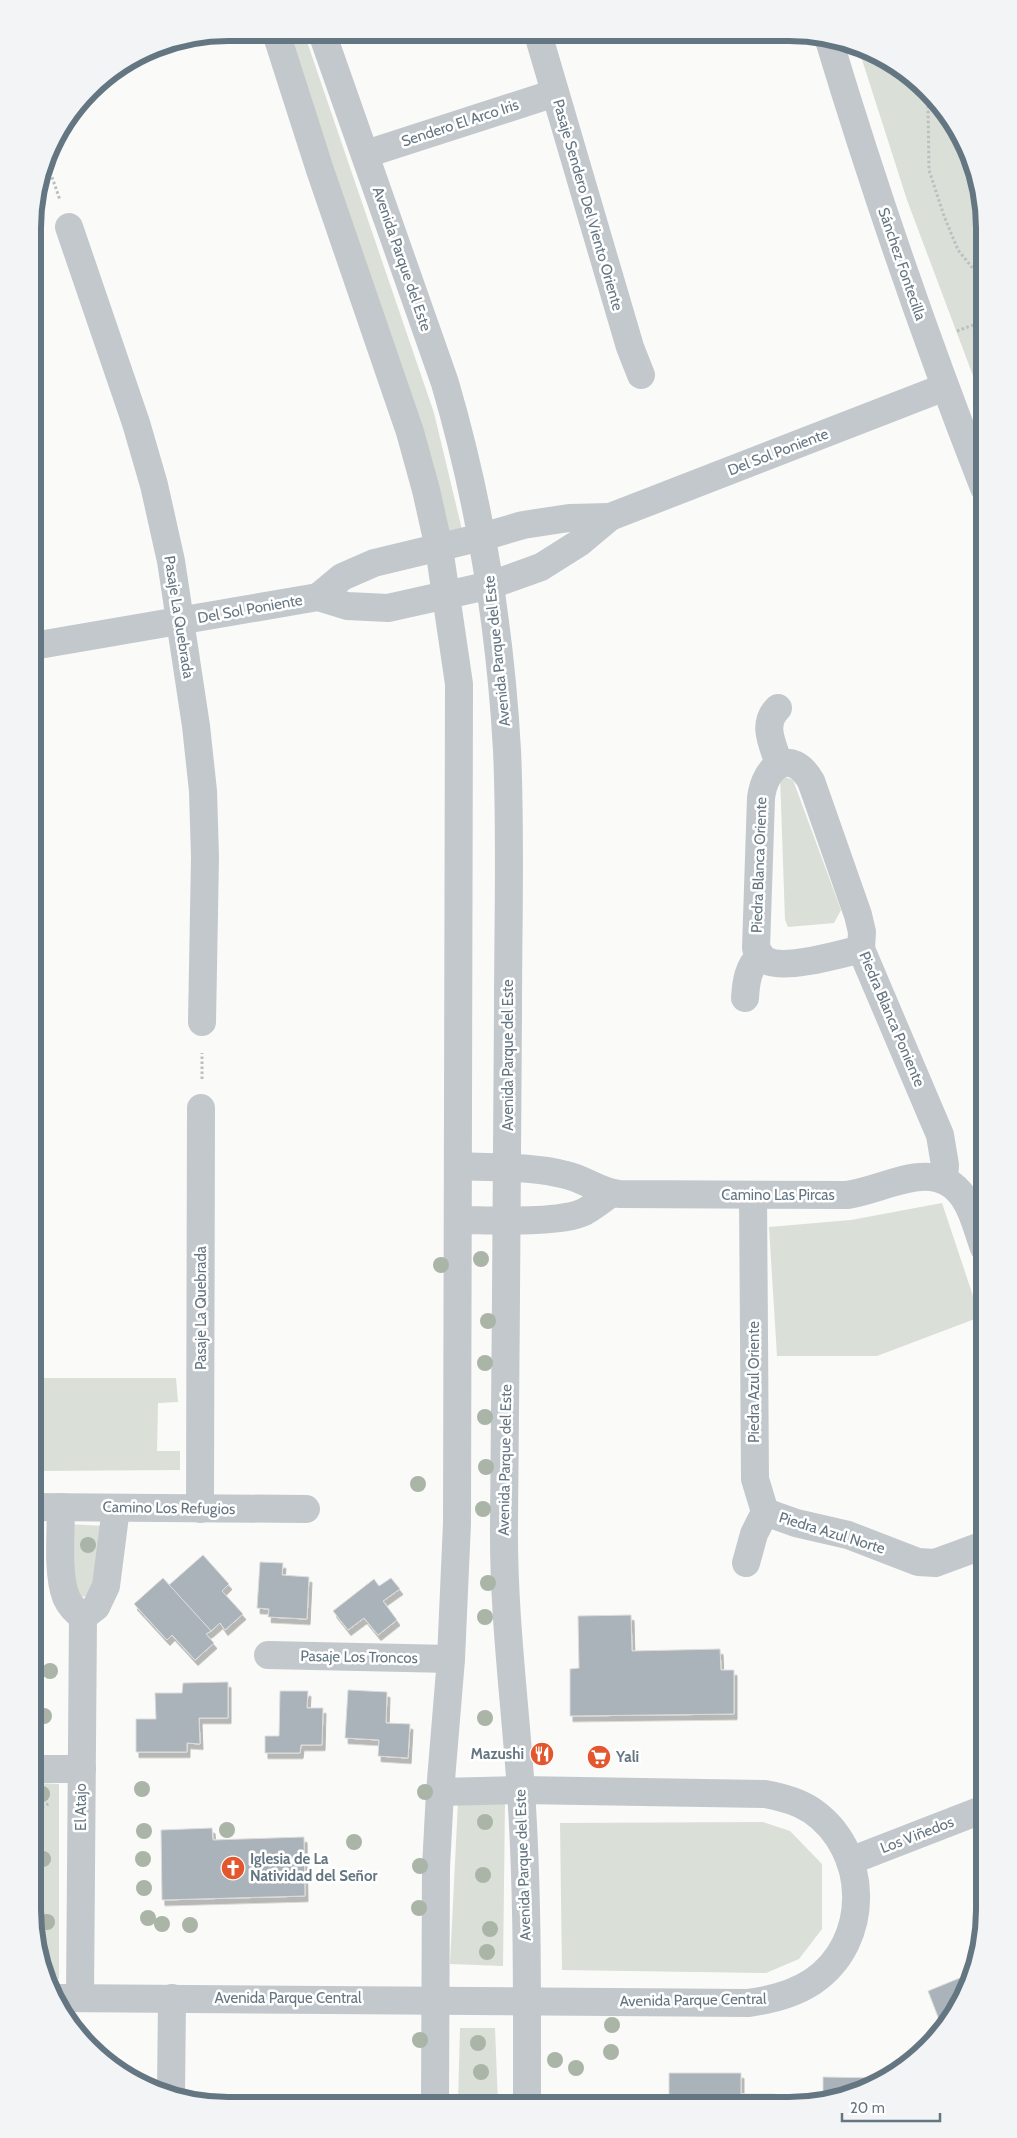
<svg xmlns="http://www.w3.org/2000/svg" width="1017" height="2138" font-family="Cabin,sans-serif">
  <style>
    .green { fill: #dadfd7 }
    .building { fill: #aab3b9; stroke: #dcdcda; filter: url(#shadow) }
    .lines { fill: none; stroke-linecap: round; stroke-linejoin: round }
    .path { stroke: #bbbfc2; stroke-width: 3; stroke-dasharray: 2.5 2.5; stroke-linecap: butt }
    .minor { stroke: #c3c8cc; stroke-width: 28 }
    .tree { fill: #aab4a7 }
    .labels { text-anchor: middle; stroke-width: 5; stroke-linejoin: round; paint-order: stroke }
    .street-label { font-size: 15px; fill: #657683; stroke: #fff }
    .poi-label { font-size: 15px; font-weight: bold; fill: #657683; stroke: #fff; text-anchor: start }
    .rim { fill: none; stroke: #657683; stroke-width: 6 }
  </style>
  <defs>
    <filter id="shadow"><feDropShadow dx="3" dy="5.5" stdDeviation="0" flood-color="#0004"/></filter>
  </defs>
  <rect width="100%" height="100%" fill="#fafaf8"/>
  <!-- green -->
  <g class="green">
    <polygon points="289,33 304,33 434,413 463,534 451,542 417,417"/>
    <path d="M858,47C915,66 961,120 977,177C986,206 984,245 984,275C984,318 984,362 984,405L907,200Z"/>
    <polygon points="780,775 793,780 841,910 834,923 788,927 785,920"/>
    <polygon points="942,1203 980,1317 877,1356 777,1356 769,1227 851,1220"/>
    <polygon points="33,1378 176,1378 178,1402 158,1403 157,1451 180,1451 180,1470 33,1471"/>
    <polygon points="66,1524 105,1526 102,1560 89,1596 79,1597 72,1586"/>
    <path d="M33,1783L59,1784V1979H47C25,1926 32,1842 33,1783Z"/>
    <polygon points="505,1801 503,1966 450,1964 458,1802"/>
    <polygon points="763,1822 790,1831 822,1864 822,1929 799,1959 766,1973 562,1970 560,1823"/>
    <polygon points="460,2028 495,2028 498,2104 458,2103"/>
  </g>
  <!-- building -->
  <g class="building">
    <polygon points="203,1555 229,1584 222,1591 243,1614 225,1630 220,1623 211,1631 169,1585"/>
    <polygon points="260,1562 283,1563 282,1575 309,1577 307,1619 268,1617 269,1609 257,1608"/>
    <polygon points="163,1578 211,1631 206,1634 214,1643 195,1660 172,1635 167,1640 134,1604"/>
    <polygon points="391,1578 400,1589 383,1601 397,1620 378,1635 364,1618 348,1630 333,1611 374,1579 379,1586"/>
    <polygon points="631,1615 632,1651 720,1649 721,1670 734,1670 734,1714 570,1716 570,1669 579,1668 578,1616"/>
    <polygon points="228,1682 228,1718 199,1718 200,1744 187,1743 187,1752 136,1752 136,1719 156,1719 155,1693 182,1693 183,1683"/>
    <polygon points="348,1690 387,1692 386,1723 410,1724 408,1758 378,1756 379,1740 345,1738"/>
    <polygon points="280,1691 308,1691 307,1708 323,1708 322,1745 301,1745 300,1753 265,1753 265,1736 279,1736"/>
    <polygon points="212,1828 213,1840 304,1837 305,1896 162,1900 161,1830"/>
    <polygon points="972,1973 970,1984 943,2030 928,1991"/>
    <polygon points="669,2073 741,2073 741,2094 775,2094 774,2105 644,2105 644,2096 669,2096"/>
    <polygon points="823,2077 882,2078 882,2080 840,2099 823,2101"/>
  </g>
  <g class="lines">
    <!-- path -->
    <g class="path">
      <polyline points="930,96 928,103 929,170 944,216 958,250 984,282"/>
      <polyline points="47,163 60,200"/>
      <polyline points="957,331 984,321"/>
      <polyline points="202,1079 202,1053"/>
      <polyline points="33,1812 50,1803"/>
    </g>
    <!-- minor -->
    <g class="minor">
      <polyline points="276,33 320,170 410,432 426,490 439,548 459,684 457,1523 451,1659 440,1792 436,1867 435,2103"/>
      <path d="M322,33L445,383C480,503 500,625 507,750C511,837 508,924 508,1010C508,1181 505,1352 504,1523C503,1613 515,1702 521,1791C528,1895 527,2000 527,2104"/>
      <polyline points="538,34 630,347 641,375"/>
      <path d="M828,37C874,189 926,340 984,488"/>
      <polyline points="366,154 555,93"/>
      <polyline points="69,227 136,423 154,485 171,561 196,726 203,791 205,857 202,1022"/>
      <polyline points="318,597 342,577 374,563 482,537 523,525 569,518 610,517"/>
      <polyline points="33,646 318,597 347,606 388,608 491,585 541,567 579,543 610,517 945,387"/>
      <path d="M778,708C761,724 773,745 779,764"/>
      <path d="M861,949C841,954 783,971 765,960C761,957 759,953 756,948L761,798C765,765 791,747 811,781L858,915L862,932L861,949L940,1135L945,1165L944,1180"/>
      <path d="M745,998C746,981 748,968 760,955"/>
      <path d="M458,1166C493,1168 532,1166 566,1175C585,1179 601,1193 620,1194L847,1195C886,1190 935,1155 964,1198C974,1212 978,1233 984,1248"/>
      <polyline points="753,1195 755,1479 765,1512"/>
      <path d="M458,1220C489,1220 558,1224 584,1212C593,1207 602,1200 610,1194"/>
      <polyline points="33,1507 306,1509"/>
      <path d="M61,1507C61,1531 57,1574 66,1597C70,1606 76,1612 83,1617"/>
      <polyline points="200,1509 201,1108"/>
      <polyline points="765,1512 796,1523 848,1535 918,1562 935,1563 984,1545"/>
      <polyline points="746,1563 754,1534 765,1512"/>
      <polyline points="83,1617 96,1607 106,1586 116,1508"/>
      <polyline points="268,1655 451,1659"/>
      <polyline points="33,1769 82,1769"/>
      <polyline points="850,1861 984,1809"/>
      <path d="M55,1998L748,2003C771,2000 792,1995 812,1982C872,1942 870,1850 811,1810C797,1801 782,1797 765,1794L521,1790L440,1792"/>
      <polyline points="80,1998 83,1617"/>
      <polyline points="171,2095 172,1998"/>
    </g>
  </g>
  <!-- trees -->
  <g class="tree">
    <circle cx="481" cy="1259" r="8"/>
    <circle cx="441" cy="1265" r="8"/>
    <circle cx="488" cy="1321" r="8"/>
    <circle cx="485" cy="1363" r="8"/>
    <circle cx="485" cy="1417" r="8"/>
    <circle cx="486" cy="1467" r="8"/>
    <circle cx="418" cy="1484" r="8"/>
    <circle cx="483" cy="1509" r="8"/>
    <circle cx="88" cy="1545" r="8"/>
    <circle cx="488" cy="1583" r="8"/>
    <circle cx="485" cy="1617" r="8"/>
    <circle cx="50" cy="1671" r="8"/>
    <circle cx="44" cy="1716" r="8"/>
    <circle cx="485" cy="1718" r="8"/>
    <circle cx="142" cy="1789" r="8"/>
    <circle cx="425" cy="1792" r="8"/>
    <circle cx="42" cy="1794" r="8"/>
    <circle cx="485" cy="1822" r="8"/>
    <circle cx="227" cy="1830" r="8"/>
    <circle cx="144" cy="1831" r="8"/>
    <circle cx="354" cy="1842" r="8"/>
    <circle cx="43" cy="1859" r="8"/>
    <circle cx="143" cy="1859" r="8"/>
    <circle cx="420" cy="1866" r="8"/>
    <circle cx="483" cy="1875" r="8"/>
    <circle cx="144" cy="1888" r="8"/>
    <circle cx="419" cy="1908" r="8"/>
    <circle cx="148" cy="1918" r="8"/>
    <circle cx="47" cy="1922" r="8"/>
    <circle cx="162" cy="1924" r="8"/>
    <circle cx="190" cy="1925" r="8"/>
    <circle cx="490" cy="1929" r="8"/>
    <circle cx="487" cy="1952" r="8"/>
    <circle cx="612" cy="2025" r="8"/>
    <circle cx="420" cy="2040" r="8"/>
    <circle cx="478" cy="2043" r="8"/>
    <circle cx="611" cy="2052" r="8"/>
    <circle cx="555" cy="2060" r="8"/>
    <circle cx="576" cy="2068" r="8"/>
    <circle cx="481" cy="2072" r="8"/>
  </g>
  <!-- icons -->
  <defs>
    <g id="restaurant-disc" transform="scale(1.25)"><circle r="9.5" fill="#e4572e" stroke="#fff"/><path d="M-5-6h1v4h1v-4h1v4h1v-4h1v5L-1.5 .5V6h-2V.5L-5-1ZM5-6V6H3V1.5H1.5Q1.5-4 5-6Z" fill="#fff"/></g>
    <g id="supermarket-disc" transform="scale(1.25)"><circle r="9.5" fill="#e4572e" stroke="#fff"/><path d="M-6-5.5h2.5l.6 2H6L4.5 2H-2.5L-4.4-4H-6ZM-1.5 3.2a1.3 1.3 0 1 0 .1 0ZM3 3.2a1.3 1.3 0 1 0 .1 0Z" fill="#fff"/></g>
    <g id="church-disc" transform="scale(1.25)"><circle r="9.5" fill="#e4572e" stroke="#fff"/><path d="M-1.2-6h2.4v3.5h3.3v2.4h-3.3V6h-2.4V-.1h-3.3v-2.4h3.3Z" fill="#fff"/></g>
  </defs>
  <g fill-rule="evenodd">
    <use href="#restaurant-disc" x="542" y="1754"/>
    <use href="#supermarket-disc" x="599" y="1757"/>
    <use href="#church-disc" x="233" y="1868"/>
  </g>
  <g class="labels">
    <!-- street labels -->
    <g class="street-label">
      <text transform="translate(460 123) rotate(-18)" y="5">Sendero El Arco Iris</text>
      <text transform="translate(588 205) rotate(74)" y="5">Pasaje Sendero Del Viento Oriente</text>
      <text transform="translate(402 259) rotate(71)" y="5">Avenida Parque del Este</text>
      <text transform="translate(902 264) rotate(71)" y="5">Sánchez Fontecilla</text>
      <text transform="translate(778 452) rotate(-21)" y="5">Del Sol Poniente</text>
      <text transform="translate(250 609) rotate(-10)" y="5">Del Sol Poniente</text>
      <text transform="translate(179 617) rotate(81)" y="5">Pasaje La Quebrada</text>
      <text transform="translate(497 651) rotate(-96)" y="5">Avenida Parque del Este</text>
      <text transform="translate(759 865) rotate(-88)" y="5">Piedra Blanca Oriente</text>
      <text transform="translate(892 1019) rotate(67)" y="5">Piedra Blanca Poniente</text>
      <text transform="translate(508 1055) rotate(-90)" y="5">Avenida Parque del Este</text>
      <text x="778" y="1200">Camino Las Pircas</text>
      <text transform="translate(201 1308) rotate(-90)" y="5">Pasaje La Quebrada</text>
      <text transform="translate(754 1382) rotate(-90)" y="5">Piedra Azul Oriente</text>
      <text transform="translate(505 1460) rotate(-89)" y="5">Avenida Parque del Este</text>
      <text transform="translate(169 1508) rotate(1)" y="5">Camino Los Refugios</text>
      <text transform="translate(832 1533) rotate(17)" y="5">Piedra Azul Norte</text>
      <text transform="translate(359 1657) rotate(1)" y="5">Pasaje Los Troncos</text>
      <text transform="translate(81 1807) rotate(-90)" y="5">El Atajo</text>
      <text transform="translate(917 1835) rotate(-21)" y="5">Los Viñedos</text>
      <text transform="translate(523 1865) rotate(-92)" y="5">Avenida Parque del Este</text>
      <text x="288" y="2003">Avenida Parque Central</text>
      <text transform="translate(693 2000) rotate(-1)" y="5">Avenida Parque Central</text>
    </g>
    <!-- poi labels -->
    <g class="poi-label">
      <text x="524" y="1759" text-anchor="end">Mazushi</text>
      <text x="616" y="1762">Yali</text>
      <text x="250" y="1864">Iglesia de La<tspan x="250" dy="17">Natividad del Señor</tspan></text>
    </g>
  </g>
  <!-- crop -->
  <path d="M0 0H1017V2138H0ZM228 41H789A187 187 0 0 1 976 228V1910A187 187 0 0 1 789 2097H228A187 187 0 0 1 41 1910V228A187 187 0 0 1 228 41Z" fill="#f3f4f5" fill-rule="evenodd"/>
  <path class="rim" d="M228 41H789A187 187 0 0 1 976 228V1910A187 187 0 0 1 789 2097H228A187 187 0 0 1 41 1910V228A187 187 0 0 1 228 41Z"/>
  <!-- scale -->
  <path d="M842 2113v8h98v-8" fill="none" stroke="#657683" stroke-width="2.5"/>
  <text x="850" y="2113" font-size="15" fill="#657683" stroke="#ffffff" stroke-width="4" paint-order="stroke">20 m</text>
</svg>
